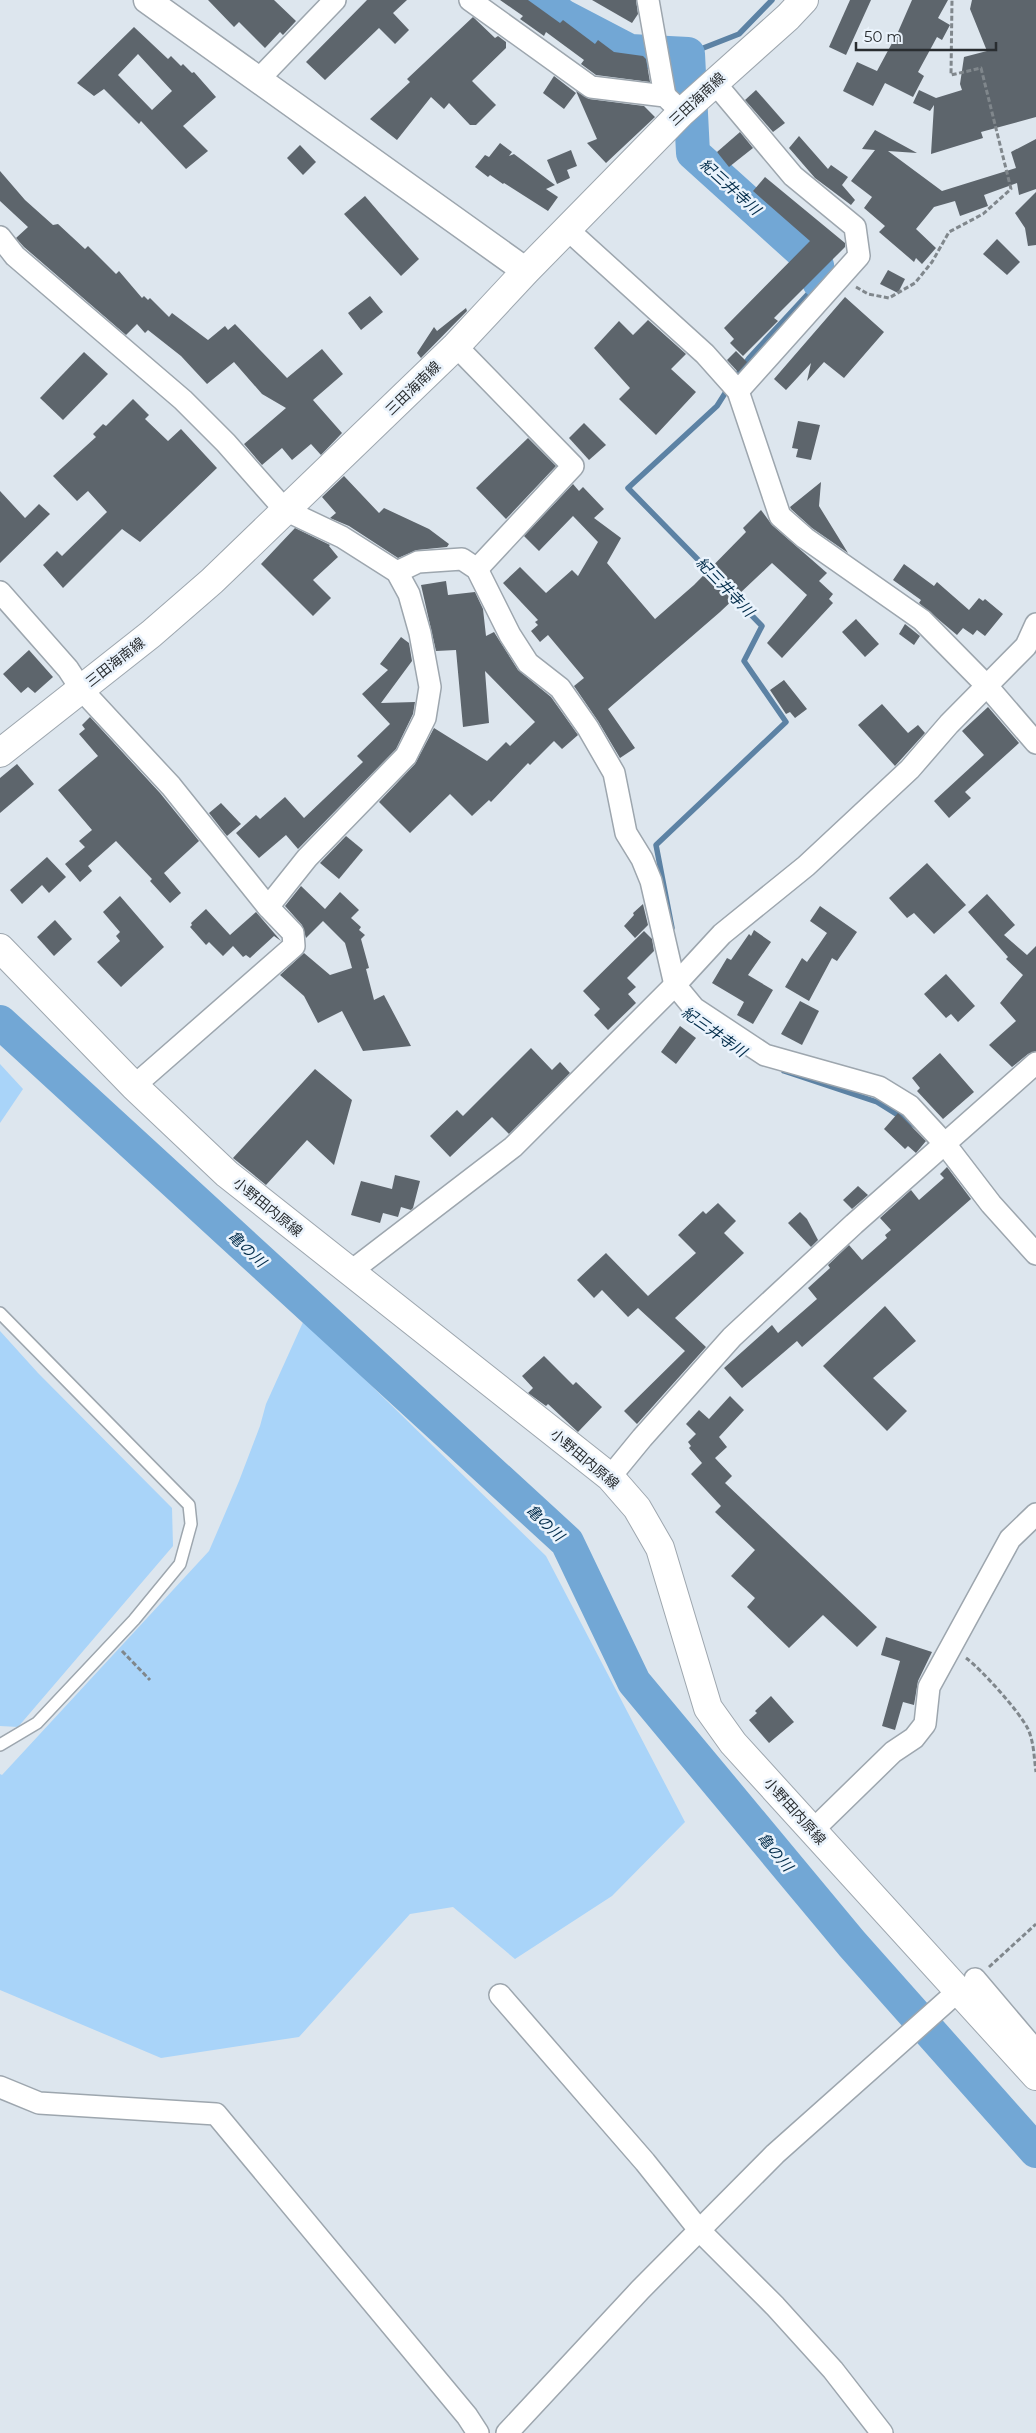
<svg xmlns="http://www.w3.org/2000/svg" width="1036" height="2433" font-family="Montserrat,'Noto Sans JP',sans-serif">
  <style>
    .green { fill: #a9d4f9 }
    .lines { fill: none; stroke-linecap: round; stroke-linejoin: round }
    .stream { stroke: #5c82a4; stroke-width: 5.5 }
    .river { stroke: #72a7d5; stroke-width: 34 }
    .building { fill: #5d656c; fill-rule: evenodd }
    .service-casing { stroke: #9da6ae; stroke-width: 14 }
    .minor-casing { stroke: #9da6ae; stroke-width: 24 }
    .tertiary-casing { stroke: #9da6ae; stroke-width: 29 }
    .secondary-casing { stroke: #9da6ae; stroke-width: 30 }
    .path { stroke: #80878c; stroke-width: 3; stroke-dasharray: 5 2.5; stroke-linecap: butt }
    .service { stroke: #fff; stroke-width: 11 }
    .minor { stroke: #fff; stroke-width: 21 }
    .tertiary { stroke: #fff; stroke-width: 26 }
    .secondary { stroke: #fff; stroke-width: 28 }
    .labels { text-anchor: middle; stroke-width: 5; stroke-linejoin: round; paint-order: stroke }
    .street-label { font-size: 14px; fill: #292d30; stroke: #eaf3fc }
    .water-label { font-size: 15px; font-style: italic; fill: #022c4a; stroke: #eaf3fc }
  </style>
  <rect width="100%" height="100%" fill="#dde6ee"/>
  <!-- green -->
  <g class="green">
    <polygon points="0,1064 23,1089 0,1123"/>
    <polygon points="304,1320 546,1556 685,1822 612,1896 515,1959 453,1907 410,1914 299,2037 161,2058 0,1990 0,1774 2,1775 209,1551 239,1481 260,1426 266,1404"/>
    <polygon points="0,1331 38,1373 172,1508 173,1546 18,1727 0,1726"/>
  </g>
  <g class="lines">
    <!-- stream -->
    <g class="stream">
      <polyline points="688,54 739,34 772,0"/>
      <polyline points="734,379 749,358 819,282"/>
      <polyline points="713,575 628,488 717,406 729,387"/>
      <polyline points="672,928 656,845 786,722 744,661 762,626 730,593"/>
      <polyline points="784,1071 877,1102 917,1127"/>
    </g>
    <!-- river -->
    <g class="river">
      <polyline points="541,0 563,16 630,51 688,54 693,153 817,265 819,282"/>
      <polyline points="0,1022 567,1542 634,1682 852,1944 1036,2151"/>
    </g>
  </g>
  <!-- building -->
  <g class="building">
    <polygon points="208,0 274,0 296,21 283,35 280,32 265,48 239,22 234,27"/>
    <polygon points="367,0 407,0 393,13 409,30 395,44 379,28 325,80 306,62"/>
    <polygon points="500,0 528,0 560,23 563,20 595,44 598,40 614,52 643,56 646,59 650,82 596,75 581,64 584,60 546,32 544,36 520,19 523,16"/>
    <polygon points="592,0 636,0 638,14 632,23"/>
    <polygon points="850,0 871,0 846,55 829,47"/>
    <polygon points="912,0 948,0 938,18 950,25 942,40 937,37 918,72 924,76 913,97 885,83 873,106 843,91 857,62 877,71 898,32"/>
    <polygon points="972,0 1036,0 1036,117 981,132 983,138 931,154 934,105 930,111 913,103 919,90 936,98 962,90 960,84 964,57 987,51 970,9"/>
    <polygon points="473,17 495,38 498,36 506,42 506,48 472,81 496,105 476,125 470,125 449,103 444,109 431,97 397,140 370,119 410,82 407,79"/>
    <path d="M134,27L168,59L171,56L181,66L183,64L192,73L194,72L216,97L183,126L208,151L186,169L141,121L139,124L104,89L94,96L77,83ZM138,54L172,91L152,110L118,75Z"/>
    <polygon points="554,76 576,93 564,109 543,93"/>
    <polygon points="756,90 785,123 773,132 745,100"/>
    <polygon points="576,91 589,99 644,106 655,117 606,163 587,143 597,139"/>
    <polygon points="875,130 917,153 888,151 942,191 1016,168 1011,152 1036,139 1036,189 1019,195 1017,183 984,195 988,206 960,216 955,201 934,207 916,229 936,248 922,264 916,258 914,262 879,232 885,226 864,208 872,197 851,181 875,150 862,149"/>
    <polygon points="740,132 753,148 729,167 717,152"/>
    <polygon points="799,136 828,169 831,165 848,177 842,185 855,200 851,205 815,178 789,148"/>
    <polygon points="500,143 512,152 509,156 514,154 555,185 546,189 558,197 548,211 504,183 503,184 490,175 488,177 475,167 485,155 489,157"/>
    <polygon points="300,145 316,162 303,175 287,158"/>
    <polygon points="571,150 577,166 567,170 570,178 557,184 547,160"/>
    <polygon points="0,171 25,200 53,225 58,224 85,249 88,246 116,274 119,271 142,298 144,296 148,300 150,298 169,317 172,313 208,340 225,326 228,330 235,324 287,378 322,349 343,374 313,400 342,433 321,455 311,444 292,460 282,448 262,465 244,444 286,408 262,394 234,362 207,384 181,356 148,330 145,333 137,324 126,335 24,247 16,238 28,227 0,201"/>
    <polygon points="765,177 845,243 845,247 774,318 778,321 743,356 730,343 734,339 724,328 810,241 753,191"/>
    <polygon points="1036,192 1036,245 1028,246 1025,228 1015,213"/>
    <polygon points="365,196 419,259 401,276 344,214"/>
    <polygon points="997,239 1020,262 1007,275 983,254"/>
    <polygon points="888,270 905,279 898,293 880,284"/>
    <polygon points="370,296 383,312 361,330 348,313"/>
    <polygon points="845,297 884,332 844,378 824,362 807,381 811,363 786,390 774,379"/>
    <polygon points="466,308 467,311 421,358 417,353 434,327 437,331"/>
    <polygon points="648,320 686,354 671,369 696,392 656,435 619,399 630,388 594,348 619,321 633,335"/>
    <polygon points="736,351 747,362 738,372 727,360"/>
    <polygon points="84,352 108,374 63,420 40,398"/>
    <polygon points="133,399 149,415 145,419 168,441 181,429 217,468 140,542 122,529 63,588 43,565 57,551 62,556 107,512 88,491 77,501 53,476 96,437 93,434 103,424 106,426"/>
    <polygon points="798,421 820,425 811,460 796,457 798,449 792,448"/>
    <polygon points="584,423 606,445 589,460 569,438"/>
    <polygon points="528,438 556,466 506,519 476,488"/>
    <polygon points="344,476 379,513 384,508 429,529 449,544 447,547 417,550 398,558 349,526 330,518 336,513 322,497"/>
    <polygon points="821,482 819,506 848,553 812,528 791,509 790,507"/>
    <polygon points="573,484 579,491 583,487 604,509 594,518 621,538 607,563 655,619 694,585 746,532 743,528 761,510 772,525 827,573 819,581 833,594 829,599 833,603 782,658 767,643 807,595 772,563 720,612 608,709 635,748 620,758 598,721 574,686 584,678 548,635 540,642 531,631 538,625 535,622 538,620 503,583 520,567 546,593 572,570 578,576 598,542 573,516 539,551 524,536"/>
    <polygon points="0,491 25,518 39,504 50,514 0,563"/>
    <polygon points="295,528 330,545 329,546 338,557 313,580 331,598 313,616 261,564"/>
    <polygon points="904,564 934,586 937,582 969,610 979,598 983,601 985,599 1003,614 985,636 977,630 973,635 963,628 957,635 919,603 921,600 893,580"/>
    <polygon points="446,581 448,595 475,592 483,609 486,636 494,632 518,670 551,697 578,735 562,749 554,741 530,765 528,763 491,802 489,800 472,816 450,794 410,833 379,802 415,764 434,728 487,761 506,742 510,746 535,722 485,671 489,723 463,727 456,650 436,651 421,585"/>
    <polygon points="856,619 879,644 865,657 842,632"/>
    <polygon points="905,624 920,636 914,645 899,634"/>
    <polygon points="401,637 409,643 412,661 381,703 415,702 413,714 396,749 298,849 286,835 259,858 236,833 256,815 260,819 285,797 304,818 363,762 357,756 390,724 362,694 388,670 380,664"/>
    <polygon points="29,650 53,677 35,693 28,687 21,693 3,674"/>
    <polygon points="784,680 807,709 795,718 790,712 786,714 770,690"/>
    <polygon points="882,704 908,733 918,725 925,733 895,766 858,725"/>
    <polygon points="988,707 1019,743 965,792 971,798 949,818 934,801 984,755 962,731"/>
    <polygon points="90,717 160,793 199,841 164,873 181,893 170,903 150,881 152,879 116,841 88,866 92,871 80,882 65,864 85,847 79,841 92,830 58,790 98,756 79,734 85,729 82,725"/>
    <polygon points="17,764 34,784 0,813 0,778"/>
    <polygon points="221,803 241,824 227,836 209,813"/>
    <polygon points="346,836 363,850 339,879 320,863"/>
    <polygon points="47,857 66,877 49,893 42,885 22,904 10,890"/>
    <polygon points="927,863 966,905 934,934 914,913 907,918 889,898"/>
    <polygon points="301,886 325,909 340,892 359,910 351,918 361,927 359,930 365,935 361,939 369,968 366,969 374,1000 384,995 411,1046 363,1051 342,1011 318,1023 304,996 280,975 304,953 330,975 352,968 345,943 323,921 306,938 302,925 285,906"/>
    <polygon points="987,894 1015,925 1004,935 1027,955 1036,946 1036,1051 1028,1054 1012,1067 989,1045 1016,1021 1000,1003 1023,975 1006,959 1008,957 968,912"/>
    <polygon points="120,896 164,947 121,987 97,962 120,941 116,936 120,932 103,912"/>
    <polygon points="643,904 648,925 635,938 624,926 634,915 633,913"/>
    <polygon points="820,906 857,932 837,961 832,958 809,1001 785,987 802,958 807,962 827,933 810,921"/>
    <polygon points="206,909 230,935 256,912 281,941 274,936 250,958 246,955 243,957 233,946 223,956 209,942 206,945 190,927 192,925 191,923"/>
    <polygon points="55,920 72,939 54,956 37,937"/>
    <polygon points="754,930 771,942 748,975 773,990 753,1024 737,1015 744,1002 712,983 727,958 731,960 749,934 751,936"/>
    <polygon points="644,931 652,939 654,951 627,978 636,987 628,994 636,1003 608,1030 594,1015 600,1009 583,991"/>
    <polygon points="946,974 975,1006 958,1022 951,1014 946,1018 924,994"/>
    <polygon points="800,1001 819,1011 802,1045 781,1034"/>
    <polygon points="680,1026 696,1038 676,1064 661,1052"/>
    <polygon points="531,1048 552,1070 560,1062 570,1073 509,1134 492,1117 450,1157 430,1136 457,1110 463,1116"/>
    <polygon points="940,1053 974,1092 943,1119 917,1091 920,1088 912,1078"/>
    <polygon points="315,1069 352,1100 334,1165 307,1140 266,1185 233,1158"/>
    <polygon points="898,1113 926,1141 916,1153 908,1146 905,1149 884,1129"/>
    <polygon points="947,1167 971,1199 802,1347 797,1341 742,1388 724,1368 772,1325 778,1333 817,1299 808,1288 830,1268 828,1265 849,1245 862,1260 887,1238 885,1235 891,1230 880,1218 911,1190 919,1200 944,1178 940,1174"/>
    <polygon points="395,1175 420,1181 413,1208 411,1210 401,1207 398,1217 383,1213 380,1223 351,1215 361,1181 392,1189"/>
    <polygon points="858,1186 868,1195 852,1209 843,1200"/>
    <polygon points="718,1203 736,1221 724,1233 744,1253 675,1318 706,1347 637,1424 624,1411 685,1351 638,1308 628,1317 602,1290 594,1298 577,1280 606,1253 648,1296 696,1253 678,1235 703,1211 706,1214"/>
    <polygon points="800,1212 807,1219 818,1240 811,1247 788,1223"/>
    <polygon points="885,1306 916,1341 873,1378 907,1411 887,1431 823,1366"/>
    <polygon points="544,1356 573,1385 576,1382 602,1407 578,1432 548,1404 546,1406 528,1393 533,1388 522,1376"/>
    <polygon points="730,1396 744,1410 719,1437 727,1447 715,1458 732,1476 725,1483 877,1627 857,1647 823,1615 789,1648 747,1607 755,1598 731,1576 755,1550 715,1512 721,1506 691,1474 702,1463 689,1448 691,1446 688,1442 696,1434 686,1424 699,1410 709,1419"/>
    <polygon points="886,1637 932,1652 918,1681 914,1705 903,1702 895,1730 882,1726 900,1661 881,1655"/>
    <polygon points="771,1696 794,1722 769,1743 749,1720 757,1713 755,1711"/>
  </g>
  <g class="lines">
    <!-- service casing -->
    <g class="service-casing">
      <polyline id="service" points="0,1313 189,1505 191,1524 180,1564 134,1620 37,1723 0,1745"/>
    </g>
    <!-- minor casing -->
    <g class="minor-casing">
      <g id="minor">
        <polyline points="470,0 591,87 665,96 682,112"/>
        <polyline points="648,0 665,96"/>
        <polyline points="258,80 335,0"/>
        <polyline points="714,82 793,176 855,227 859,256 738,391"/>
        <polyline points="567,229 705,354 738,391 780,516 805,538 922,620 987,686 1036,743"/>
        <polyline points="0,237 15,256 183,400 226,443 285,510 342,537 397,572 409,594 420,633 430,687 425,718 406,756 307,858 268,907"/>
        <polyline points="456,346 573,466 477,569"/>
        <polyline points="397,572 418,562 462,559 477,569 510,635 528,663 560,688 588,728 614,773 626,833 642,859 651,881 675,985 694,1008 765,1055 879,1087 910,1106 945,1144 991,1204 1036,1254"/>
        <polyline points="0,592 68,669 81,689 171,786 268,907 293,933 294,946 134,1086"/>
        <polyline points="350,1272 513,1147 675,985 722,934 806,866 910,769 949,724 1026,646 1036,624"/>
        <polyline points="610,1477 642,1438 732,1337 854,1224 1036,1063"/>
        <polyline points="812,1831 893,1752 914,1738 925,1724 929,1687 1010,1539 1036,1514"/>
        <polyline points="975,1979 1036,2051"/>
        <polyline points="500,1995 645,2162 700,2231 775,2306 833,2370 882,2433"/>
        <polyline points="0,2087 39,2103 216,2114 467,2416 478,2433"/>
        <polyline points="507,2433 640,2290 775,2154 957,1992"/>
      </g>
    </g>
    <!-- tertiary casing -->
    <g class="tertiary-casing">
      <polyline id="tertiary" points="147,0 526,271"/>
    </g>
    <!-- secondary casing -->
    <g class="secondary-casing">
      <g id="secondary">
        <polyline points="0,753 151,634 212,581 456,346 526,271 682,112 788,17 804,0"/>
        <polyline points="0,948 134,1086 227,1174 610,1477 637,1508 660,1548 708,1708 733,1743 1036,2076"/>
      </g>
    </g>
    <!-- path -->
    <g class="path">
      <polyline points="856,287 868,294 889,298 915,283 932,262 949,232 983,214 1011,189 981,68 951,75 952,0"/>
      <polyline points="122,1651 150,1680"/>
      <path d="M966,1658C982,1670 1019,1711 1028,1729C1034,1742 1034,1758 1036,1772"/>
      <polyline points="989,1967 1036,1924"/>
    </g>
    <!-- service -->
    <use href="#service" class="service"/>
    <!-- minor -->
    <use href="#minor" class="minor"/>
    <!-- tertiary -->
    <use href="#tertiary" class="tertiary"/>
    <!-- secondary -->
    <use href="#secondary" class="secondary"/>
  </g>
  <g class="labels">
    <!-- street labels -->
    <g class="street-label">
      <text transform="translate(697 99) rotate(-43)" y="5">三田海南線</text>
      <text transform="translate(413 388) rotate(-44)" y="5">三田海南線</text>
      <text transform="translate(115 662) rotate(-38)" y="5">三田海南線</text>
      <text transform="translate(268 1207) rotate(39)" y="5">小野田内原線</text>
      <text transform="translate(585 1459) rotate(40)" y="5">小野田内原線</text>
      <text transform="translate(795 1811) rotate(48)" y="5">小野田内原線</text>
    </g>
    <!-- water labels -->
    <g class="water-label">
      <text transform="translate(730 187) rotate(42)" y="5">紀三井寺川</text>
      <text transform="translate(725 587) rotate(46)" y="5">紀三井寺川</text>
      <text transform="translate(714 1032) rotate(35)" y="5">紀三井寺川</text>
      <text transform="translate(247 1249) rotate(43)" y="5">亀の川</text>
      <text transform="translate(545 1523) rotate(43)" y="5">亀の川</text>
      <text transform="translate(775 1852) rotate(50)" y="5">亀の川</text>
    </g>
  </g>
  <!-- scale -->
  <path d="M856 42v8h140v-8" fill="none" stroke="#292d30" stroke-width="2.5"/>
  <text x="864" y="42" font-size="15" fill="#292d30" stroke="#eaf3fc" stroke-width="4" paint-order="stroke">50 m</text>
</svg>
